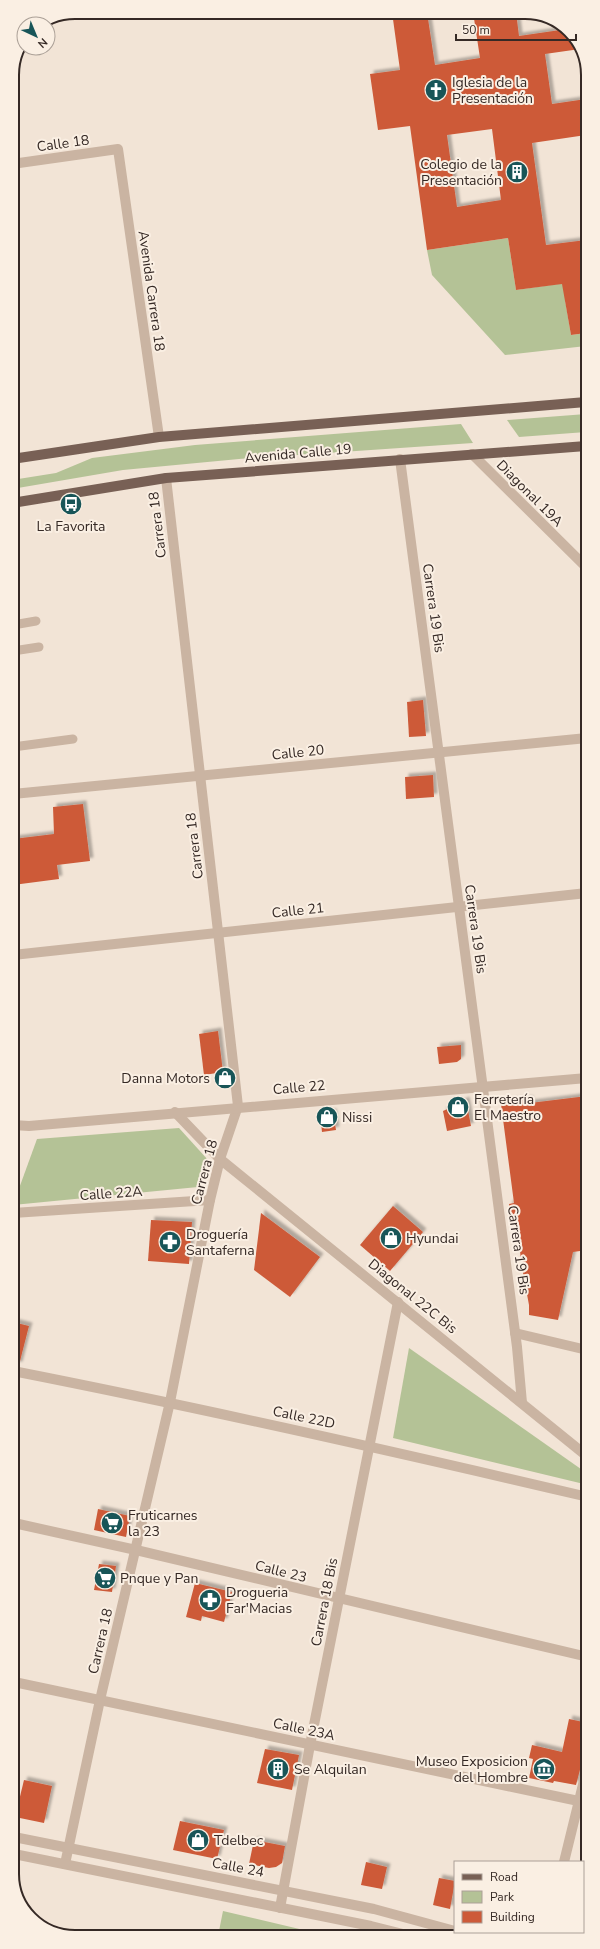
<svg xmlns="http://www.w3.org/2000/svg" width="600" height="1949" font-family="'Nunito Sans',sans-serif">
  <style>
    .green { fill: #b4c296 }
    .building { fill: #cd5a39; fill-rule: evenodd; filter: url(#shadow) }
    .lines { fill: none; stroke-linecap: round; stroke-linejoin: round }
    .service { stroke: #cab4a2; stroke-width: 9 }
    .minor { stroke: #cab4a2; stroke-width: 10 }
    .tertiary { stroke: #cab4a2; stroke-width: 10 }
    .primary { stroke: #786055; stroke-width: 10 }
    .labels { text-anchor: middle; stroke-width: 4; stroke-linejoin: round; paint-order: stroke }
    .poi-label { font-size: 14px; fill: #352925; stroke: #faefe3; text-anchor: start }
    .street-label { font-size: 14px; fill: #352925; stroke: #faefe3 }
    .rim { fill: none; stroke: #352925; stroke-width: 2 }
  </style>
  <defs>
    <filter id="shadow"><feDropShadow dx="3.5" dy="-3.5" stdDeviation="1" flood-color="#0004"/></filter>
  </defs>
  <rect width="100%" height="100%" fill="#f2e4d6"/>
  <!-- green -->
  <g class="green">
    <polygon points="508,238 516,290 586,280 586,296 565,300 571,335 586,333 586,346 505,355 432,275 427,250"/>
    <polygon points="586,414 586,432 519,437 507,420"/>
    <polygon points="461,424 473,443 239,459 123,470 12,489 12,480 56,473 92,458 195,445"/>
    <polygon points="179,1128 208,1160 198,1187 13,1205 37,1139"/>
    <polygon points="409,1348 588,1474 588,1485 393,1438"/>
    <polygon points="223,1911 329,1936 218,1936"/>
  </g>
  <!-- building -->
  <g class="building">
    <path d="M392,12H427L435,65L480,58L473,12H516L519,36L567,29L580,49L545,54L552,104L586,99V135L532,143L546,245L586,240V333L571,335L562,284L516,290L508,238L427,250L410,126L378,130L370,74L400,70ZM492,129L501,200L457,207L447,135Z"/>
    <polygon points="423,700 426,736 409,737 407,702"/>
    <polygon points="433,775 434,797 406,799 405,777"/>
    <polygon points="83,804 90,861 57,865 59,879 13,885 13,839 54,834 53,807"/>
    <polygon points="218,1031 223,1072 204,1075 199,1034"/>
    <polygon points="461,1045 461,1059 457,1062 439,1064 437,1047"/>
    <polygon points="587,1096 587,1250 573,1252 558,1320 529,1315 529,1305 521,1262 517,1216 511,1217 509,1204 514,1203 501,1104 506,1101 530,1099 530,1103"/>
    <polygon points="466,1100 471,1126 447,1131 443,1111"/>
    <polygon points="333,1112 336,1130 322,1132 320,1114"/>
    <polygon points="393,1206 423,1232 390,1271 360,1245"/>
    <polygon points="261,1213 320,1257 290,1297 254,1270"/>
    <polygon points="151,1220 192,1222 189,1264 148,1261"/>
    <polygon points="13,1322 29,1326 19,1365 13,1365"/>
    <polygon points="98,1509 130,1516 126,1537 94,1530"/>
    <polygon points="99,1564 116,1566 112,1592 94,1590"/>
    <polygon points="195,1583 232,1592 224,1622 202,1616 201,1621 186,1617"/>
    <polygon points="569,1719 588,1723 588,1758 582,1762 576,1785 554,1781 553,1783 529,1778 533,1759 529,1758 532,1745 562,1752"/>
    <polygon points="265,1749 299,1755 292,1790 257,1783"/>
    <polygon points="24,1780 52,1786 44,1823 15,1817"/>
    <polygon points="180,1821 224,1830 217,1859 173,1850"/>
    <polygon points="254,1840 285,1846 282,1863 276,1867 269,1868 249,1864"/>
    <polygon points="366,1862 387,1867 382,1889 361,1885"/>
    <polygon points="439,1878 455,1881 450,1909 433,1905"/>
  </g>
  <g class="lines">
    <!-- service -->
    <g class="service">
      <polyline points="13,625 36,621"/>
      <polyline points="13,651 39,647"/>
      <polyline points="13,747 73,739"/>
    </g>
    <!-- minor -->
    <g class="minor">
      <polyline points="12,164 118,149 159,437"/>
      <polyline points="472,454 586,567"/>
      <polyline points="400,459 517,1347 522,1403"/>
      <polyline points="13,794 587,738"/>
      <polyline points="13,955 587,893"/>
      <polyline points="220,1159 588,1457"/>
      <polyline points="13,1213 210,1200"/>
      <polyline points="515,1333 587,1350"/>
      <path d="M13,1371C206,1409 397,1452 588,1497"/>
      <polyline points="14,1523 136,1550 588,1657"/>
      <polyline points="14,1682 588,1803"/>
      <polyline points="564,1862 588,1764"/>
      <polyline points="65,1864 100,1700 170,1402 210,1200 220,1159 238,1106 166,478"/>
      <polyline points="280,1908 310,1745 398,1302"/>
    </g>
    <!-- tertiary -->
    <g class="tertiary">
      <polyline points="175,1112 220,1159"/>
      <polyline points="13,1125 29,1126 587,1078"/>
      <polyline points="14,1837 374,1909 455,1931"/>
      <polyline points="14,1854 371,1926 407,1935"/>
      <polyline points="458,1932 468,1935"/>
    </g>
    <!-- primary -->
    <g class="primary">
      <polyline points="12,459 159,437 586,402"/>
      <polyline points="12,503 166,478 586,446"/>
    </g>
  </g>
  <!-- icons -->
  <defs>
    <g id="church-disc" transform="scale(1.15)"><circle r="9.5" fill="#185558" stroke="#faefe3"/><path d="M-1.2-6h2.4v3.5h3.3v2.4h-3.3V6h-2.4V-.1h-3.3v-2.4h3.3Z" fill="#fff"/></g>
    <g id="building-disc" transform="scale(1.15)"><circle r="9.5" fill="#185558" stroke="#faefe3"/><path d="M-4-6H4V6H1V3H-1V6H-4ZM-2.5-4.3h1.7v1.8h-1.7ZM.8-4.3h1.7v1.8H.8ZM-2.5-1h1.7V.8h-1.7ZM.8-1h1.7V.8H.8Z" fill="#fff"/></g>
    <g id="bus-disc" transform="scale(1.15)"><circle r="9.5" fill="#185558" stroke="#faefe3"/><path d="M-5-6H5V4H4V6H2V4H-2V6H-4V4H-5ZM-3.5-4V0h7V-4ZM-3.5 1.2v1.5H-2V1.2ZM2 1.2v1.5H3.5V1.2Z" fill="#fff"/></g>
    <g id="shop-disc" transform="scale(1.15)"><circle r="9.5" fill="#185558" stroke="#faefe3"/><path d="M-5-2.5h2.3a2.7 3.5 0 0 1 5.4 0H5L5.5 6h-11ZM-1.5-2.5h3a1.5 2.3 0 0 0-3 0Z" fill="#fff"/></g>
    <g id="pharmacy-disc" transform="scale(1.15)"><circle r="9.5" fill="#185558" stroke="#faefe3"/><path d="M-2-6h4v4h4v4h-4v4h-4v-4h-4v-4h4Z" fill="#fff"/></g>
    <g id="supermarket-disc" transform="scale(1.15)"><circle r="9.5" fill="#185558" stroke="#faefe3"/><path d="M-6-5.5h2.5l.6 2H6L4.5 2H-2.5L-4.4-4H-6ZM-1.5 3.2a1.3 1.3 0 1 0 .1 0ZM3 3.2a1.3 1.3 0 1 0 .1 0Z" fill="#fff"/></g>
    <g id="museum-disc" transform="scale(1.15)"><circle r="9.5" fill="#185558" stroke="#faefe3"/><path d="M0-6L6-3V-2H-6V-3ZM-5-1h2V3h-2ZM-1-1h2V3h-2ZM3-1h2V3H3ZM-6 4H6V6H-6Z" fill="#fff"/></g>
  </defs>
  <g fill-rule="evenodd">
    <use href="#church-disc" x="436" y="90"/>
    <use href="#building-disc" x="517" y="172"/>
    <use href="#bus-disc" x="71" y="504"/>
    <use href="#shop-disc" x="225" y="1078"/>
    <use href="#shop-disc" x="458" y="1107"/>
    <use href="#shop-disc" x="327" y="1117"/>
    <use href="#shop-disc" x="391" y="1238"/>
    <use href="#pharmacy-disc" x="170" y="1242"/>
    <use href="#supermarket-disc" x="112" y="1523"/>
    <use href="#supermarket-disc" x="105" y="1578"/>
    <use href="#pharmacy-disc" x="210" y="1600"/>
    <use href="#building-disc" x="278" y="1769"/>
    <use href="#museum-disc" x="544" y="1769"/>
    <use href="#shop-disc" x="198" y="1840"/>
  </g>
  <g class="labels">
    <!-- poi labels -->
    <g class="poi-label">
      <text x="452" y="87">Iglesia de la<tspan x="452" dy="16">Presentación</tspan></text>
      <text x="502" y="169" text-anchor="end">Colegio de la<tspan x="502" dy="16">Presentación</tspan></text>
      <text x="71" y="531" text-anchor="middle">La Favorita</text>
      <text x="210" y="1083" text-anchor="end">Danna Motors</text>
      <text x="474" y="1104">Ferretería<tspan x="474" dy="16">El Maestro</tspan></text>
      <text x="342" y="1122">Nissi</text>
      <text x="186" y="1239">Droguería<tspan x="186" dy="16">Santaferna</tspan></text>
      <text x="406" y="1243">Hyundai</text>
      <text x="128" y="1520">Fruticarnes<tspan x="128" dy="16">la 23</tspan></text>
      <text x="120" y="1583">Pnque y Pan</text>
      <text x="226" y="1597">Drogueria<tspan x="226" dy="16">Far'Macias</tspan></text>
      <text x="528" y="1766" text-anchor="end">Museo Exposicion<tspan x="528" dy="16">del Hombre</tspan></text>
      <text x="294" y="1774">Se Alquilan</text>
      <text x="214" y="1845">Tdelbec</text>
    </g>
    <!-- street labels -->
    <g class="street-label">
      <text transform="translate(63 143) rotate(-8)" y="5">Calle 18</text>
      <text transform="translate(152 291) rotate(82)" y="5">Avenida Carrera 18</text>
      <text transform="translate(298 453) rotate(-5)" y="5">Avenida Calle 19</text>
      <text transform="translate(530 493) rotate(45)" y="5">Diagonal 19A</text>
      <text transform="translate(157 525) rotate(-97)" y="5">Carrera 18</text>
      <text transform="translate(434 608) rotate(82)" y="5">Carrera 19 Bis</text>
      <text transform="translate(298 752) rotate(-6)" y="5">Calle 20</text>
      <text transform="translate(194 846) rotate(-97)" y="5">Carrera 18</text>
      <text transform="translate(298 910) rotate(-6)" y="5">Calle 21</text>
      <text transform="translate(476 929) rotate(82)" y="5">Carrera 19 Bis</text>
      <text transform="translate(299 1087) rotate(-5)" y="5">Calle 22</text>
      <text transform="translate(204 1172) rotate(-75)" y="5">Carrera 18</text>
      <text transform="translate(111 1193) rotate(-4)" y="5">Calle 22A</text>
      <text transform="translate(519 1250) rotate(82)" y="5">Carrera 19 Bis</text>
      <text transform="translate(413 1296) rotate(39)" y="5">Diagonal 22C Bis</text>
      <text transform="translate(304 1417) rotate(12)" y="5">Calle 22D</text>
      <text transform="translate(281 1571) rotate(14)" y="5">Calle 23</text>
      <text transform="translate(324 1602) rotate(-79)" y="5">Carrera 18 Bis</text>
      <text transform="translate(100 1641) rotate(-77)" y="5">Carrera 18</text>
      <text transform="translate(304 1729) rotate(12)" y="5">Calle 23A</text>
      <text transform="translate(238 1867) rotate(11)" y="5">Calle 24</text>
    </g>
  </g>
  <!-- crop -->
  <path d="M0 0H600V1949H0ZM75 19H525A56 56 0 0 1 581 75V1874A56 56 0 0 1 525 1930H75A56 56 0 0 1 19 1874V75A56 56 0 0 1 75 19Z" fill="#faefe3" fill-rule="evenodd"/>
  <path class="rim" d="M75 19H525A56 56 0 0 1 581 75V1874A56 56 0 0 1 525 1930H75A56 56 0 0 1 19 1874V75A56 56 0 0 1 75 19Z"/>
  <!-- legend -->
  <rect x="454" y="1861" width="130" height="72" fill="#faefe3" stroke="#aba097"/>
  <rect x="462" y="1874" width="20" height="6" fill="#786055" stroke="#aba097"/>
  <text x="490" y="1881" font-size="12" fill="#352925">Road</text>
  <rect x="462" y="1891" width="20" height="12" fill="#b4c296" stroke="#aba097"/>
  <text x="490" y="1901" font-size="12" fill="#352925">Park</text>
  <rect x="462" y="1911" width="20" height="12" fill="#cd5a39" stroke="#aba097"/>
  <text x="490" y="1921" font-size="12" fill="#352925">Building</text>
  <!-- north arrow -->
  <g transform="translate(36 36) rotate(136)"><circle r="19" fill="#faefe3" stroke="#aba097"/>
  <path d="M0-3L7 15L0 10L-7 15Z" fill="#185558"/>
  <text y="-6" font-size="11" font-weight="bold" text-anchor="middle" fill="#352925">N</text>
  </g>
  <!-- scale -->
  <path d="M456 34v6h120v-6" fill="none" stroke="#352925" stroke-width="2"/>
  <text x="462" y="34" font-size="12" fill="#352925" stroke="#faefe3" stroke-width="3" paint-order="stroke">50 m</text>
</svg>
